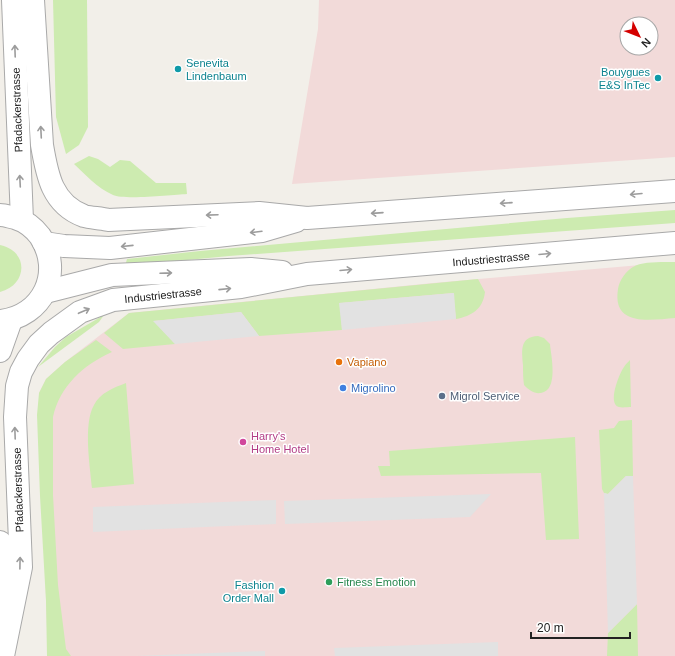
<svg xmlns="http://www.w3.org/2000/svg" width="675" height="656" font-family="Arial,sans-serif">
  <style>
    .commercial { fill: #f2dad9; fill-rule: evenodd }
    .grass { fill: #cdebb0 }
    .parking { fill: #e2e2e2 }
    .lines { fill: none; stroke-linecap: round; stroke-linejoin: round }
    .street-casing { stroke: #a9a9a9; stroke-width: 24 }
    .street { stroke: #fff; stroke-width: 22 }
    .oneway { stroke: #9c9c9c }
    .culture-dot { fill: #0f9aa8; stroke: #fff; stroke-width: 1.5 }
    .food-dot { fill: #e8710a; stroke: #fff; stroke-width: 1.5 }
    .shop-dot { fill: #3f7fe0; stroke: #fff; stroke-width: 1.5 }
    .service-dot { fill: #5c6f8a; stroke: #fff; stroke-width: 1.5 }
    .hotel-dot { fill: #d1479c; stroke: #fff; stroke-width: 1.5 }
    .leisure-dot { fill: #2e9e5b; stroke: #fff; stroke-width: 1.5 }
    .labels { text-anchor: middle; stroke-width: 3; stroke-linejoin: round; paint-order: stroke }
    .culture-label { font-size: 11px; fill: #0d838f; stroke: #fff; text-anchor: end }
    .street-label { font-size: 11px; fill: #222; stroke: #fff }
    .food-label { font-size: 11px; fill: #c56008; stroke: #fff; text-anchor: start }
    .shop-label { font-size: 11px; fill: #366cbe; stroke: #fff; text-anchor: start }
    .service-label { font-size: 11px; fill: #4e5e75; stroke: #fff; text-anchor: start }
    .hotel-label { font-size: 11px; fill: #b23c85; stroke: #fff; text-anchor: start }
    .leisure-label { font-size: 11px; fill: #27864d; stroke: #fff; text-anchor: start }
  </style>
  <rect width="100%" height="100%" fill="#f2efe9"/>
  <!-- commercial -->
  <g class="commercial">
    <path d="M319,0H675V157L292,184L318,29ZM627,24H651V48H627Z"/>
    <polygon points="675,262 675,656 48,656 39,393 46,379 65,362 129,313 433,283"/>
  </g>
  <!-- grass -->
  <g class="grass">
    <polygon points="53,0 87,0 88,127 79,145 66,154 56,117"/>
    <path d="M89,156L98,159L110,167L120,160L130,161L156,183H186L187,194C173,195 124,200 113,195C97,188 86,175 74,164Z"/>
    <polygon points="675,210 675,223 229,256 125,266 127,259 200,251 567,218"/>
    <path d="M0,245C29,251 28,285 0,292Z"/>
    <path d="M675,262V318C650,320 612,327 618,289C619,281 626,271 633,267C642,261 664,262 675,262Z"/>
    <path d="M478,279L485,292C483,309 472,316 456,319L453,293L340,303L342,330L259,336L241,312L154,321L175,344L123,349L104,333L129,313Z"/>
    <polygon points="104,315 99,322 38,367 55,347 66,337"/>
    <path d="M538,336L544,338L550,344C551,356 559,390 541,393C534,394 529,390 524,385C523,378 523,372 523,365C522,351 519,337 538,336Z"/>
    <path d="M96,340L112,352C83,365 60,386 53,417V495L58,585L66,649L71,656H47L46,601L40,496L37,415L39,393L46,379L65,362Z"/>
    <path d="M630,360L631,407C628,407 622,408 619,407C607,404 619,374 624,367C625,365 628,362 630,360Z"/>
    <path d="M126,383L134,484L92,488C90,466 83,424 94,405C100,393 113,388 126,383Z"/>
    <polygon points="632,420 633,476 626,476 608,494 604,493 602,489 599,430 614,428 619,421"/>
    <polygon points="575,437 579,539 546,540 541,473 381,476 378,466 390,466 389,451"/>
    <polygon points="637,604 638,656 607,656 608,633"/>
  </g>
  <!-- parking -->
  <g class="parking">
    <polygon points="454,293 456,319 342,330 339,303"/>
    <polygon points="241,312 259,336 175,344 153,321"/>
    <polygon points="626,476 633,476 637,604 608,633 604,493 608,494"/>
    <polygon points="491,494 470,517 285,524 284,501"/>
    <polygon points="276,500 276,524 93,532 93,507"/>
    <polygon points="498,642 498,656 335,656 334,648"/>
    <polygon points="265,651 265,656 136,656"/>
  </g>
  <g class="lines">
    <!-- street casing -->
    <g class="street-casing">
      <g id="street">
        <polyline points="13,0 22,220"/>
        <path d="M33,0L42,145C47,175 52,204 84,216C91,218 101,218 108,220L259,213L307,218L675,191"/>
        <path d="M0,215C5,215 10,217 15,218C25,221 33,227 40,236C64,272 43,317 0,321"/>
        <polyline points="44,243 64,246 110,248 262,231 296,221"/>
        <polyline points="45,292 112,275 251,269 282,272"/>
        <polyline points="0,351 11,320"/>
        <polyline points="0,542 4,585 3,607"/>
        <polyline points="3,656 21,567 15,417 17,386 21,372 28,359 39,344 51,333 80,312 113,300 241,287 307,274 675,243"/>
      </g>
    </g>
    <!-- street -->
    <use href="#street" class="street"/>
  </g>
  <!-- one-way arrows -->
  <defs><path id="oneway-shaft" d="M-6 0H5M1.5-3L5.5 0L1.5 3" fill="none" stroke-width="1.6" stroke-linecap="round" stroke-linejoin="round"/></defs>
  <g class="oneway">
    <use href="#oneway-shaft" transform="translate(15 51) rotate(-92)"/>
    <use href="#oneway-shaft" transform="translate(41 132) rotate(-93)"/>
    <use href="#oneway-shaft" transform="translate(20 181) rotate(-93)"/>
    <use href="#oneway-shaft" transform="translate(636 194) rotate(175)"/>
    <use href="#oneway-shaft" transform="translate(506 203) rotate(176)"/>
    <use href="#oneway-shaft" transform="translate(377 213) rotate(176)"/>
    <use href="#oneway-shaft" transform="translate(212 215) rotate(178)"/>
    <use href="#oneway-shaft" transform="translate(256 232) rotate(173)"/>
    <use href="#oneway-shaft" transform="translate(127 246) rotate(174)"/>
    <use href="#oneway-shaft" transform="translate(545 254) rotate(-5)"/>
    <use href="#oneway-shaft" transform="translate(346 270) rotate(-5)"/>
    <use href="#oneway-shaft" transform="translate(166 273) rotate(-2)"/>
    <use href="#oneway-shaft" transform="translate(225 289) rotate(-6)"/>
    <use href="#oneway-shaft" transform="translate(84 311) rotate(-23)"/>
    <use href="#oneway-shaft" transform="translate(15 433) rotate(-92)"/>
    <use href="#oneway-shaft" transform="translate(20 563) rotate(-89)"/>
  </g>
  <!-- markers -->
  <g class="culture-dot">
    <circle cx="178" cy="69" r="4"/>
    <circle cx="658" cy="78" r="4"/>
    <circle cx="282" cy="591" r="4"/>
  </g>
  <circle class="food-dot" cx="339" cy="362" r="4"/>
  <circle class="shop-dot" cx="343" cy="388" r="4"/>
  <circle class="service-dot" cx="442" cy="396" r="4"/>
  <circle class="hotel-dot" cx="243" cy="442" r="4"/>
  <circle class="leisure-dot" cx="329" cy="582" r="4"/>
  <g class="labels">
    <!-- culture labels -->
    <g class="culture-label">
      <text x="186" y="67" text-anchor="start">Senevita<tspan x="186" dy="13">Lindenbaum</tspan></text>
      <text x="650" y="76">Bouygues<tspan x="650" dy="13">E&amp;S InTec</tspan></text>
      <text x="274" y="589">Fashion<tspan x="274" dy="13">Order Mall</tspan></text>
    </g>
    <!-- street labels -->
    <g class="street-label">
      <text transform="translate(17 110) rotate(-92)" y="4">Pfadackerstrasse</text>
      <text transform="translate(491 259) rotate(-5)" y="4">Industriestrasse</text>
      <text transform="translate(163 295) rotate(-6)" y="4">Industriestrasse</text>
      <text transform="translate(18 490) rotate(-92)" y="4">Pfadackerstrasse</text>
    </g>
    <!-- food labels -->
    <g class="food-label">
      <text x="347" y="366">Vapiano</text>
    </g>
    <!-- shop labels -->
    <g class="shop-label">
      <text x="351" y="392">Migrolino</text>
    </g>
    <!-- service labels -->
    <g class="service-label">
      <text x="450" y="400">Migrol Service</text>
    </g>
    <!-- hotel labels -->
    <g class="hotel-label">
      <text x="251" y="440">Harry's<tspan x="251" dy="13">Home Hotel</tspan></text>
    </g>
    <!-- leisure labels -->
    <g class="leisure-label">
      <text x="337" y="586">Fitness Emotion</text>
    </g>
  </g>
  <!-- north arrow -->
  <g transform="translate(639 36) rotate(133)"><circle r="19" fill="#ffffff" stroke="#a7a7a7"/>
  <path d="M0-3L7 15L0 10L-7 15Z" fill="#d40000"/>
  <text y="-6" font-size="11" font-weight="bold" text-anchor="middle" fill="#222222">N</text>
  </g>
  <!-- scale -->
  <path d="M531 632v6h99v-6" fill="none" stroke="#222222" stroke-width="2"/>
  <text x="537" y="632" font-size="12" fill="#222222" stroke="#ffffff" stroke-width="3" paint-order="stroke">20 m</text>
</svg>
